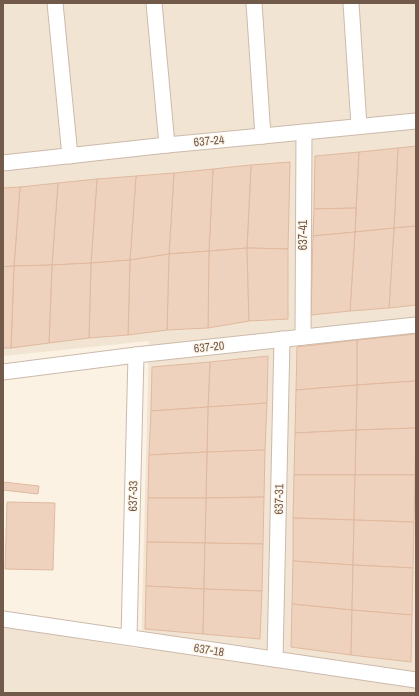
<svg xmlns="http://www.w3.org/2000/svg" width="419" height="696" font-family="'Archivo Narrow',sans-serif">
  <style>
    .residential { fill: #f2e4d3 }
    .building { fill: #efd2bd; stroke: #e0b99f }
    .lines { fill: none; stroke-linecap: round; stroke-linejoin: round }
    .minor-casing { stroke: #ccbaab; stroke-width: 17 }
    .minor { stroke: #fff; stroke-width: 15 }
    .labels { text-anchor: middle; stroke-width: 3; stroke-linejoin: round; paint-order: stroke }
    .street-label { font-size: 12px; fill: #725a4b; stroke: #fef6ea }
  </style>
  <rect width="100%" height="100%" fill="#fbf2e4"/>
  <!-- residential -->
  <polygon class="residential" points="3,3 416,3 416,693 3,693 3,626 141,649 149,341 3,356"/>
  <!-- building -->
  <g class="building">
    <polygon points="416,146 416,226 394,228 398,148"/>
    <polygon points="398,148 394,228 355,232 359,152"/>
    <polygon points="359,152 356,208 314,209 315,156"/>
    <polygon points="290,162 288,249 247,248 251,165"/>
    <polygon points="251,165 247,248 209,251 213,169"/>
    <polygon points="213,169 209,251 169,254 174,173"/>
    <polygon points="174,173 169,254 130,260 136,176"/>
    <polygon points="136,176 130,260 91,263 97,179"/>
    <polygon points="97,179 91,263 52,265 58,183"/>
    <polygon points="58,183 52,265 14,266 20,187"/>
    <polygon points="20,187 14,266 3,267 3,188"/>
    <polygon points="356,208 355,232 313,236 314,209"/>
    <polygon points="416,226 416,305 389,308 394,228"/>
    <polygon points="394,228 389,308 350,311 355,232"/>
    <polygon points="355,232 350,311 311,315 313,236"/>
    <polygon points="247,248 249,321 208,328 209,251"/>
    <polygon points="247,248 288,249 288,319 249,321"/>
    <polygon points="209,251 208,328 167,330 169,254"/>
    <polygon points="169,254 167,330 128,335 130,260"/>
    <polygon points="130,260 128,335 89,338 91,263"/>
    <polygon points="91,263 89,338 49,343 52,265"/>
    <polygon points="52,265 49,343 11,348 14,266"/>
    <polygon points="14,266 11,348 3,348 3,267"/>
    <polygon points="416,334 416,381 357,385 357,340"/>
    <polygon points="357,340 357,385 296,390 297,347"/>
    <polygon points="268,356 267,403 208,407 210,362"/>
    <polygon points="210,362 208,407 151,411 152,367"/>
    <polygon points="416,381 416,428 356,430 357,385"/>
    <polygon points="357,385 356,430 295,433 296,390"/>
    <polygon points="267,403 265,450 207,452 208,407"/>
    <polygon points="208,407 207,452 149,455 151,411"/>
    <polygon points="416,428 415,475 355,475 356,430"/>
    <polygon points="356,430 355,475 294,475 295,433"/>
    <polygon points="265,450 264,497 206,498 207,452"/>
    <polygon points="207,452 206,498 148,498 149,455"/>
    <polygon points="294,475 355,475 354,520 293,518"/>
    <polygon points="355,475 415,475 414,522 354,520"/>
    <polygon points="3,482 39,486 38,494 3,490"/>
    <polygon points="264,497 263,544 205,543 206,498"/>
    <polygon points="148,498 206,498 205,543 147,542"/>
    <polygon points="7,502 55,503 53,570 5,569"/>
    <polygon points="293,518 354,520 353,565 293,561"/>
    <polygon points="354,520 414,522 413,568 353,565"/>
    <polygon points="147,542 205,543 204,589 146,586"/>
    <polygon points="205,543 263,544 262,591 204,589"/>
    <polygon points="293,561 353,565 352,610 292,604"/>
    <polygon points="353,565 413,568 412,615 352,610"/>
    <polygon points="146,586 204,589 203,634 145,629"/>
    <polygon points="204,589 262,591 260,639 203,634"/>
    <polygon points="292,604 352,610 351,655 291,647"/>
    <polygon points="352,610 412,615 411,662 351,655"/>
  </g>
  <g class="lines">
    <!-- minor casing -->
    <g class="minor-casing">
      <g id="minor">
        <polyline points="55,3 70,156"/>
        <polyline points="154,3 167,145"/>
        <polyline points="254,3 263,136"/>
        <polyline points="351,3 359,126"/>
        <polyline points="3,163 167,145 263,136 416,121"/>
        <polyline points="303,337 304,132"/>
        <polyline points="3,372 136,355 416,325"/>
        <polyline points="3,619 416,680"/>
        <polyline points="129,637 136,355"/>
        <polyline points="275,659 282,339"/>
      </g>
    </g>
    <!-- minor -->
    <use href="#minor" class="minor"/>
  </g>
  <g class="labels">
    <!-- street labels -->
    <g class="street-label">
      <text transform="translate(209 141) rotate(-5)" y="4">637-24</text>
      <text transform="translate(303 235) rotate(-90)" y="4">637-41</text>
      <text transform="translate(209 347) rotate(-6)" y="4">637-20</text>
      <text transform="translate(133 496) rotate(-89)" y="4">637-33</text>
      <text transform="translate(279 499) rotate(-89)" y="4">637-31</text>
      <text transform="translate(209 650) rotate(9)" y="4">637-18</text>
    </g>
  </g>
  <!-- border -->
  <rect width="419" height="696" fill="none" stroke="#725a4b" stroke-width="8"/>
</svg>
